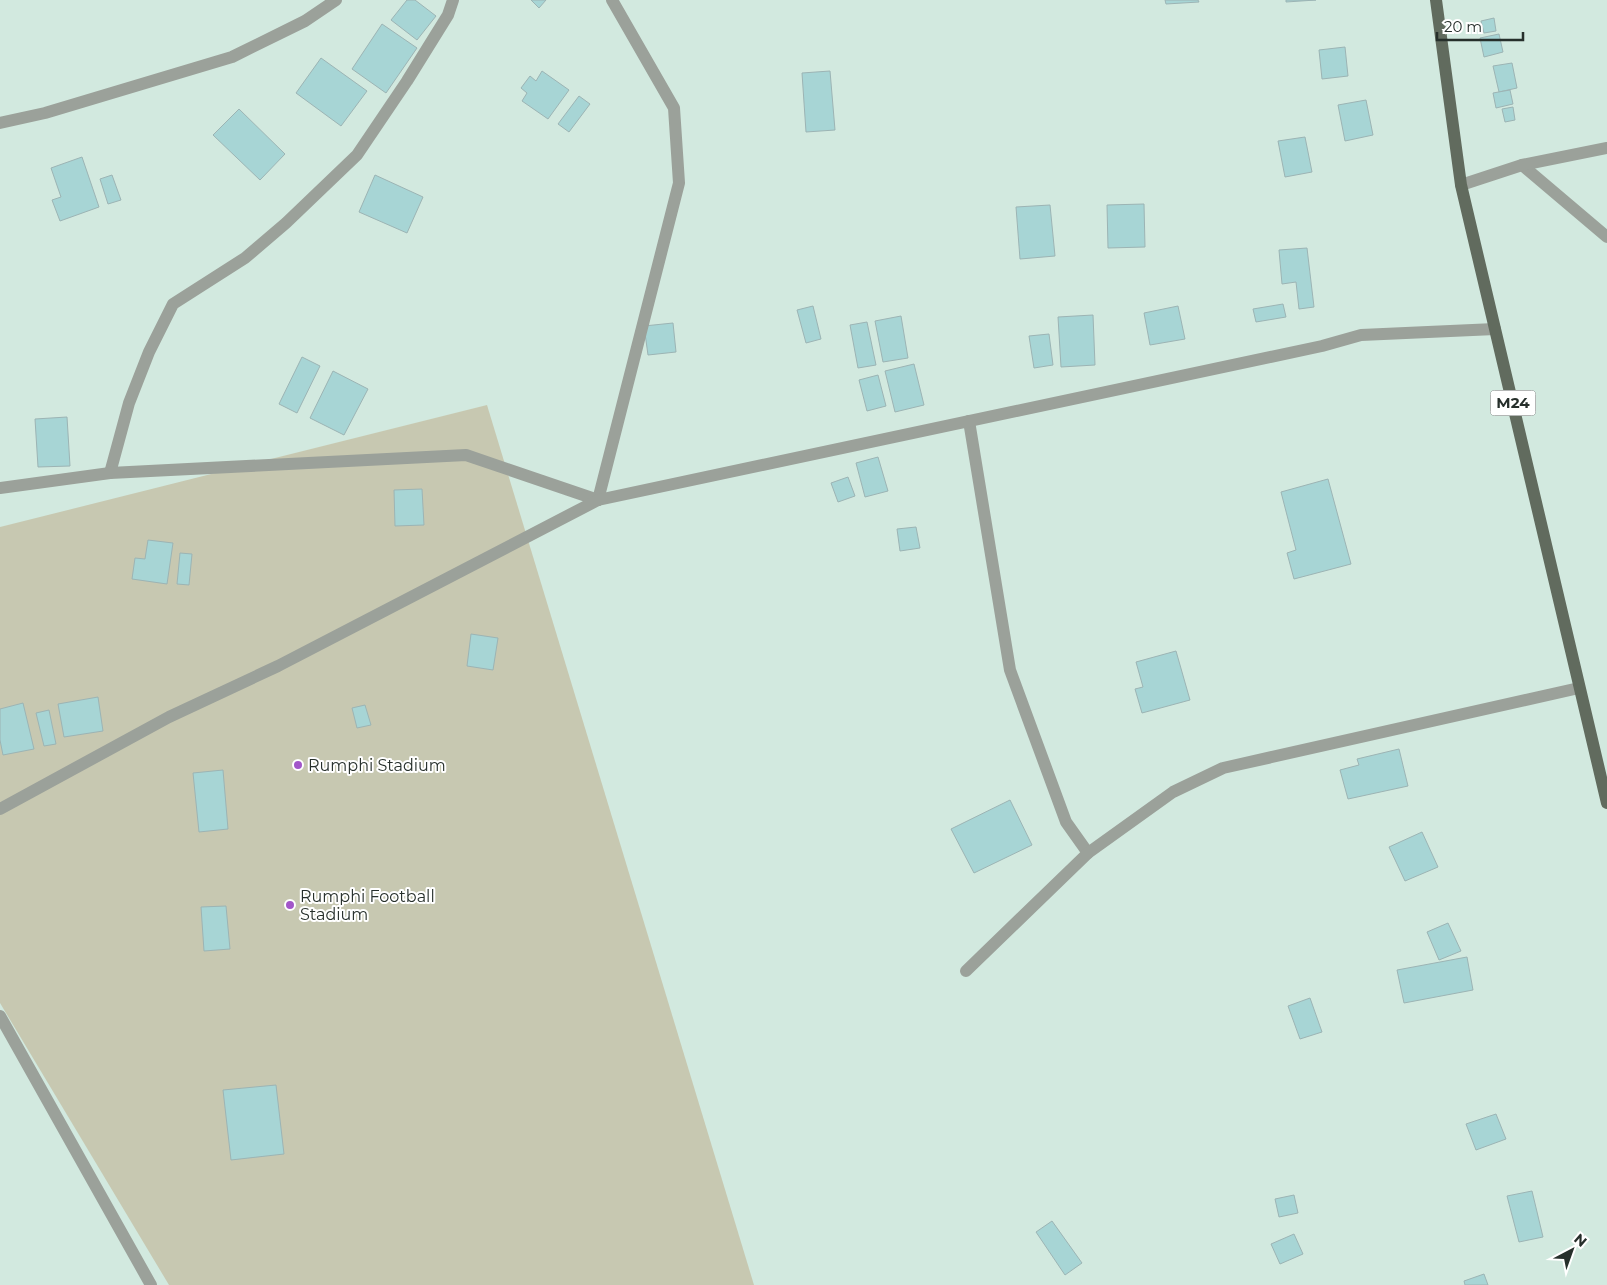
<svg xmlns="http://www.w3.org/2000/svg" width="1607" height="1285" font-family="Montserrat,sans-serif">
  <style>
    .green { fill: #c7c8b1 }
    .building { fill: #a7d5d5; stroke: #9cb4b4 }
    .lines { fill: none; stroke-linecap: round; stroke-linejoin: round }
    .minor { stroke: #9ba19a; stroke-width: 12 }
    .major { stroke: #616b5e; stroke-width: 12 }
    .poi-dot { fill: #a256c9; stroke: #fff; stroke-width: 2 }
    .labels { text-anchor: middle; stroke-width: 4; stroke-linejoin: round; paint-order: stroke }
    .shield { fill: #fff; stroke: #676d6b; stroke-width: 1 }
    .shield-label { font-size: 15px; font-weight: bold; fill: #262f2b }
    .poi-label { font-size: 16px; fill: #262f2b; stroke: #fff; text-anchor: start }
  </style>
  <rect width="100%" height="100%" fill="#d2e9df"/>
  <!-- green -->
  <polygon class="green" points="487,405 754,1285 169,1285 0,1003 0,527"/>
  <!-- building -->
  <g class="building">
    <polygon points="407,0 415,0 436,16 417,40 391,20"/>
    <polygon points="531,0 546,0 539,8"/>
    <polygon points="1165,0 1198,0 1199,2 1166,4"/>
    <polygon points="1286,0 1316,0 1286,2"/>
    <polygon points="1494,18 1496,31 1484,33 1481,21"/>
    <polygon points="382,24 417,48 386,93 352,69"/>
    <polygon points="1499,34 1503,52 1484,57 1480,38"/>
    <polygon points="1345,47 1348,76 1322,79 1319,50"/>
    <polygon points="321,58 367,91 341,126 296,93"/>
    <polygon points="1512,63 1517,88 1499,92 1493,66"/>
    <polygon points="542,71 569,90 548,119 522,101 527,93 521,88 530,76 536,81"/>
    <polygon points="830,71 835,130 806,132 802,73"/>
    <polygon points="1510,90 1513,104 1496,108 1493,93"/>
    <polygon points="579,96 590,104 569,132 558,124"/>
    <polygon points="1366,100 1373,135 1345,141 1338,105"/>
    <polygon points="1513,107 1515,120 1505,122 1502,109"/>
    <polygon points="239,109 285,154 260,180 213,135"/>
    <polygon points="1305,137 1312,172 1285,177 1278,141"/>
    <polygon points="82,157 99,207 60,221 52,200 61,197 51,168"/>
    <polygon points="112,175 121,200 108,204 100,179"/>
    <polygon points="375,175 423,197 407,233 359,212"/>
    <polygon points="1144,204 1145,247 1108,248 1107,205"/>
    <polygon points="1050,205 1055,256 1020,259 1016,207"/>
    <polygon points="1307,248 1314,307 1299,309 1296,282 1282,284 1279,250"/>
    <polygon points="1283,304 1286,317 1256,322 1253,309"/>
    <polygon points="813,306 821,339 806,343 797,310"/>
    <polygon points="1178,306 1185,339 1150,345 1144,313"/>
    <polygon points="1093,315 1095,365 1061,367 1058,317"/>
    <polygon points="901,316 908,358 883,362 875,321"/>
    <polygon points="867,322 876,365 858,368 850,325"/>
    <polygon points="673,323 676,352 648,355 644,326"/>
    <polygon points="1049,334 1053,365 1034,368 1029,336"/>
    <polygon points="302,357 320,366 297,413 279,404"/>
    <polygon points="914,364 924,405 895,412 885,371"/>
    <polygon points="333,371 368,389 344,435 310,418"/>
    <polygon points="878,375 886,406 867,411 859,380"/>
    <polygon points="67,417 70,466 38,467 35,419"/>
    <polygon points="878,457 888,491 865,497 856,463"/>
    <polygon points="848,477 855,496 838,502 831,483"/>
    <polygon points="1328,479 1351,564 1294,579 1287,553 1296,550 1281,492"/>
    <polygon points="422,489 424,525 395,526 394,490"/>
    <polygon points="916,527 920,548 900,551 897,529"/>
    <polygon points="148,540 173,543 167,584 132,579 135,558 145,559"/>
    <polygon points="180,553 192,554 189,585 177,584"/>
    <polygon points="471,634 498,638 493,670 467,666"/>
    <polygon points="1176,651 1190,700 1142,713 1135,689 1143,687 1136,662"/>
    <polygon points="98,697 103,731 64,737 58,704"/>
    <polygon points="23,703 34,749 3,755 0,740 0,709"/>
    <polygon points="365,705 371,725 357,728 352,708"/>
    <polygon points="49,710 56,744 44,746 36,713"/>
    <polygon points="1399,749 1408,786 1348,799 1340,770 1359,765 1357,759"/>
    <polygon points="223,770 228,829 199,832 193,773"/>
    <polygon points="1010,800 1032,845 974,873 951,829"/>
    <polygon points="1422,832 1438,867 1405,881 1389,847"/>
    <polygon points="226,906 230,949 204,951 201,907"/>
    <polygon points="1448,923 1461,951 1439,960 1427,932"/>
    <polygon points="1467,957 1473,990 1404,1003 1397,970"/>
    <polygon points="1310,998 1322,1032 1300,1039 1288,1006"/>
    <polygon points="276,1085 284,1154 231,1160 223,1090"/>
    <polygon points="1496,1114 1506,1139 1476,1150 1466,1124"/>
    <polygon points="1532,1191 1543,1237 1519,1242 1507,1196"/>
    <polygon points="1294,1195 1298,1213 1279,1217 1275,1199"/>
    <polygon points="1052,1221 1082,1263 1065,1275 1036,1232"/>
    <polygon points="1294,1234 1303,1254 1280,1264 1271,1244"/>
    <polygon points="1484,1274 1488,1285 1465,1285 1464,1281"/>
  </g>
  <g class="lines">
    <!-- minor -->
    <g class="minor">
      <polyline points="0,123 45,113 232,57 305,21 336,0"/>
      <polyline points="1522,165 1607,237"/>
      <polyline points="1461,185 1522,165 1607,148"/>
      <polyline points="969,421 1010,670 1066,822 1088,853"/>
      <polyline points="110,473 129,403 149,352 173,304 245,258 286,223 357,155 407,81 448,15 453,0"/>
      <polyline points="0,488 110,473 466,455 598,500"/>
      <polyline points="598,500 679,183 674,108 612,0"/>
      <polyline points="0,809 169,717 278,666 598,500 1322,346 1361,335 1495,329"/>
      <polyline points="966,971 1088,853 1173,792 1223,768 1579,688"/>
      <polyline points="0,1016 151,1285"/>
    </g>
    <!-- major -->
    <polyline class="major" points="1436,0 1461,185 1607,803"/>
  </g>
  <!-- markers -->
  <g class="poi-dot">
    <circle cx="298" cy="765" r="5"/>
    <circle cx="290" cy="905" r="5"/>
  </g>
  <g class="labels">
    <!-- shield labels -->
    <rect class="shield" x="1490.5" y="390.5" width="45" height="25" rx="4"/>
    <g class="shield-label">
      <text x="1513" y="408">M24</text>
    </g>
    <!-- poi labels -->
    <g class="poi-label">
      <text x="308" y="771">Rumphi Stadium</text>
      <text x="300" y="902">Rumphi Football<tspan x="300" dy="18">Stadium</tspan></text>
    </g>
  </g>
  <!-- north arrow -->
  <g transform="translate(1572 1250) rotate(41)" stroke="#ffffff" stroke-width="4" paint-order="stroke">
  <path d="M0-4L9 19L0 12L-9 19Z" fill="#262f2b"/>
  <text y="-8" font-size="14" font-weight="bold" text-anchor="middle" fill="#262f2b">N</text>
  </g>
  <!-- scale -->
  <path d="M1437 32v8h86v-8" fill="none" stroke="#262f2b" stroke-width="2.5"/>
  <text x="1444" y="32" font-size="15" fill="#262f2b" stroke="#ffffff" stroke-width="4" paint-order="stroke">20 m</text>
</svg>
